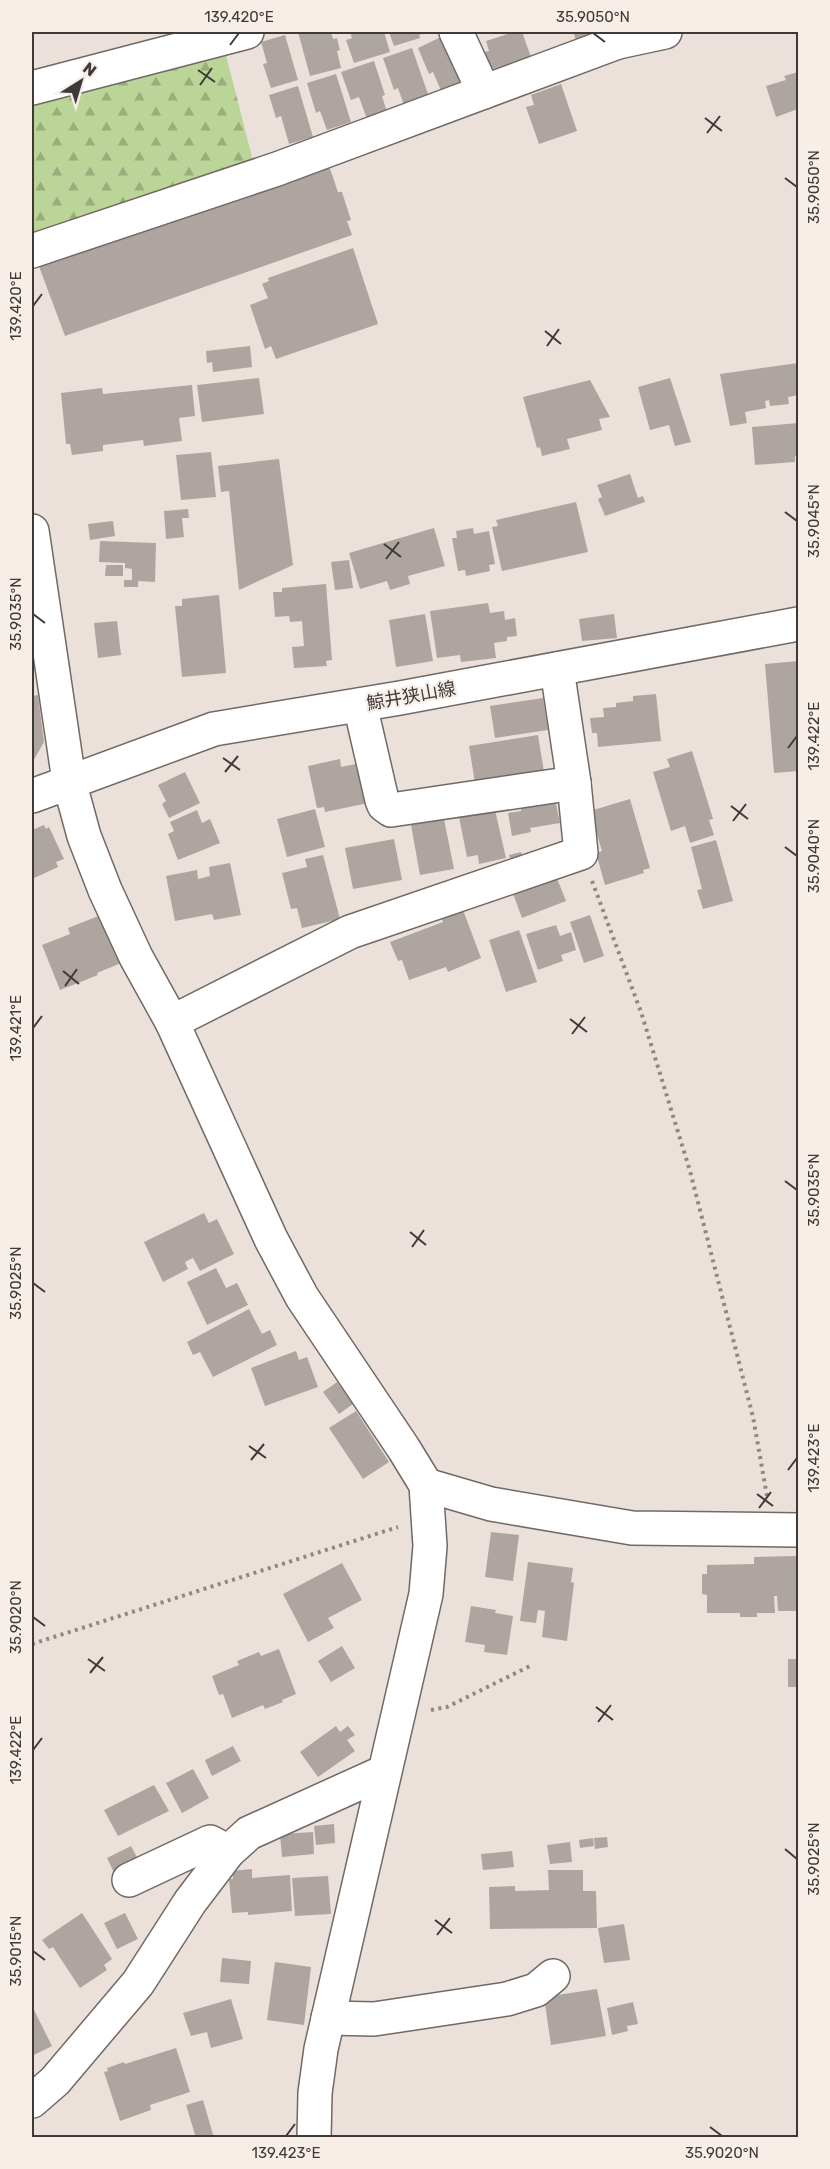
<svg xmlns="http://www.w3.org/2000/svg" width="830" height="2169" font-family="Rubik,'Noto Sans JP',sans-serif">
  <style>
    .forest { fill: url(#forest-firs) }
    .building { fill: #afa5a0 }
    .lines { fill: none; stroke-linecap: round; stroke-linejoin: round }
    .minor-casing { stroke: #726964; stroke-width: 36 }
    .major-casing { stroke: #726964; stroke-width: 36 }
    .path { stroke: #8e8783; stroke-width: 4; stroke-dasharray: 3 4.5; stroke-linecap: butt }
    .minor { stroke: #fff; stroke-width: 33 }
    .major { stroke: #fff; stroke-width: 33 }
    .ticks { fill: none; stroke: #3e3a38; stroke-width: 2 }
    .labels { text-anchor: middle; stroke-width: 4.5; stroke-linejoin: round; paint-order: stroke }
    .street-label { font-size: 18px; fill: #3e3a38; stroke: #f8eee8 }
    .neatline { fill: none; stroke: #3e3a38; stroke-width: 2 }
    .ticks-label { font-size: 15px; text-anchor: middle; fill: #3e3a38 }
  </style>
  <defs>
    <pattern id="forest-firs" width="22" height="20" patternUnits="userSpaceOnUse" patternTransform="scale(1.5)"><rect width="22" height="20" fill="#bad597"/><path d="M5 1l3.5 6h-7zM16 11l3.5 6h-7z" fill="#99ae7c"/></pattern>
  </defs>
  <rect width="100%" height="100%" fill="#ebe1da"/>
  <!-- forest -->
  <polygon class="forest" points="224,47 254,165 32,240 32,97"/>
  <!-- building -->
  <g class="building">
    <polygon points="298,32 324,32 325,33 331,32 333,39 337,38 340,50 337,51 341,68 310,76"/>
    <polygon points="350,32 384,32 390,52 354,63 346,40 352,38"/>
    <polygon points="389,32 428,32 419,35 420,38 394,46"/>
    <polygon points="514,32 522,32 531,57 491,70 484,52 489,51 486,41"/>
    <polygon points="573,32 605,32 577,42"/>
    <polygon points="285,35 298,80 271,88 263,64 267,63 261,42"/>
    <polygon points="441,37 465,83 442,93 433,72 429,74 418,48"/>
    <polygon points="412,48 430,100 405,108 398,88 394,90 383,58"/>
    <polygon points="374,61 385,95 382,96 387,112 367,119 359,97 351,100 341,72"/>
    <polygon points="798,72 798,109 776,117 766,86 786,80 784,76"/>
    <polygon points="336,74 351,122 327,130 320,111 316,113 307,83"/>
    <polygon points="561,84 577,131 539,144 526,107 534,105 531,95"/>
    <polygon points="298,86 313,137 289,144 281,116 276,118 269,95"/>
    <polygon points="327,160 338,192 342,192 351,220 347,221 352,235 65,336 37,261"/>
    <polygon points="353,248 378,324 276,359 271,346 265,349 250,305 268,298 262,284 269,281 268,278"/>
    <polygon points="250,346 252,367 213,372 212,362 207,363 206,351"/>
    <polygon points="798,363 798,395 788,397 789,404 770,406 769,400 765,401 766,408 745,412 747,423 730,426 720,374"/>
    <polygon points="259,378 264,414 202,422 197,385"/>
    <polygon points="670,378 691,442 675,446 669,425 650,430 638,387"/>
    <polygon points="590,380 610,417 599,419 602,430 567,439 570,449 542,456 540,447 537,448 523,397"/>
    <polygon points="192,385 195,416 179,418 182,441 144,446 143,440 103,445 103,451 72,455 70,444 66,444 61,393 102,388 103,394"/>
    <polygon points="798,423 798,456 795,456 795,462 755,465 752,427"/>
    <polygon points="211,452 216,497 181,500 176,455"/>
    <polygon points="279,459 293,565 239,590 229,491 221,492 218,466"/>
    <polygon points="630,474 638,498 643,496 645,502 605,516 598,499 602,497 597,485"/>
    <polygon points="576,502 588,552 502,571 492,527 498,526 496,520"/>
    <polygon points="188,509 189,518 182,518 184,537 166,539 164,511"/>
    <polygon points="113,521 115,536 90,540 88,524"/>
    <polygon points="434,528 445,566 408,576 410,584 390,590 387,581 360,589 349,553"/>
    <polygon points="473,528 474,534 489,531 495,564 489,565 490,571 466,576 465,570 458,571 452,538 457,538 456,531"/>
    <polygon points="100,541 156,543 155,582 138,581 138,587 124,587 124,580 132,580 132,569 125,568 125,563 99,562"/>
    <polygon points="349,560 353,588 335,590 331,562"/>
    <polygon points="106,565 123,565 123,576 105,576"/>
    <polygon points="326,584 332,660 326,661 327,666 294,668 292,647 304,646 302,621 290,622 289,616 275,617 273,592 282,592 282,588"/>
    <polygon points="219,595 226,673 182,677 175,606 182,606 182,599"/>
    <polygon points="488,603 490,613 504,611 505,620 515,618 517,636 507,637 507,641 494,643 496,658 461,662 460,655 437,658 430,611"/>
    <polygon points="425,614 433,661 396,667 389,620"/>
    <polygon points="614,614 617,638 582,641 579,619"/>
    <polygon points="117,621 121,655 98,658 94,623"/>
    <polygon points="798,661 798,771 774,773 765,664"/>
    <polygon points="656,694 661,741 598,747 597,733 592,733 590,718 604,717 603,708 616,707 616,703 633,701 633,696"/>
    <polygon points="38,695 44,742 32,763 32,696"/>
    <polygon points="543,698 548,730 495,738 490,706"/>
    <polygon points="538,735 545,778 476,789 469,746"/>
    <polygon points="692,751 713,819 709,820 714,835 690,843 685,826 671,831 653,772 670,767 667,759"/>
    <polygon points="340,759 341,767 365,762 373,802 325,812 324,807 317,808 308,766"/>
    <polygon points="185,772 200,803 169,818 162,804 166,801 158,785"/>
    <polygon points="555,799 560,823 530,828 531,832 512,836 508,813 521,811 521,805"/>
    <polygon points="630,799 650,868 643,870 644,873 605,885 596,853 602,851 590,811"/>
    <polygon points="315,809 325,847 287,857 277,819"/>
    <polygon points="197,810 202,823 210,819 220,843 178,860 168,834 174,831 170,822"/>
    <polygon points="495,810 506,858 479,864 478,855 467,857 459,817"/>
    <polygon points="444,819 454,869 420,875 411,825"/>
    <polygon points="44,825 46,829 49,827 64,859 56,862 58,867 32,879 32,830"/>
    <polygon points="394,839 402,880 353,889 345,848"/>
    <polygon points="716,840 733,901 703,909 697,890 702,889 691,847"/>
    <polygon points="521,852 524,861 512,865 509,855"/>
    <polygon points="323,855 340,919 302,928 297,908 291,909 282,873 307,867 305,859"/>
    <polygon points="230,863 241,915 214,920 212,914 175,921 166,876 197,870 198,879 210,876 209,867"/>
    <polygon points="556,876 566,901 522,918 511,888"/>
    <polygon points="463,910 481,958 448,972 446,967 409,980 402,960 398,961 390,942 443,922 442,918"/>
    <polygon points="101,915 121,963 97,973 98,975 60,990 42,945 70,934 68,928"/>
    <polygon points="590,915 604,956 584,963 570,922"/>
    <polygon points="556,925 560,936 571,932 576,950 561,955 563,961 538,970 526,934"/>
    <polygon points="519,930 537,982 506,992 489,940"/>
    <polygon points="204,1213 209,1223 217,1219 234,1254 200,1271 193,1258 185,1262 188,1269 163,1282 144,1242"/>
    <polygon points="216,1268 226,1288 237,1283 248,1305 207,1325 187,1282"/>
    <polygon points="249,1309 262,1334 270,1330 277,1345 213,1377 200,1352 193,1355 187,1342"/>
    <polygon points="296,1351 299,1360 307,1357 318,1387 265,1406 251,1368"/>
    <polygon points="337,1382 353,1404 339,1414 323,1392"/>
    <polygon points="356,1411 389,1462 363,1479 329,1428"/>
    <polygon points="491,1532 519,1535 513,1581 485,1577"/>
    <polygon points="798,1556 798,1611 778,1611 777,1596 774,1596 775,1613 757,1613 757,1617 740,1617 740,1613 707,1613 707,1595 702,1594 702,1574 707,1574 707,1565 754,1564 754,1557"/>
    <polygon points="528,1562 573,1568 571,1582 574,1583 567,1641 542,1637 545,1611 538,1610 536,1623 520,1621"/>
    <polygon points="342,1563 362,1600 328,1618 334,1628 308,1642 283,1594"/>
    <polygon points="471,1606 496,1610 495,1613 513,1616 507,1655 484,1652 485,1645 465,1642"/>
    <polygon points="342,1646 355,1668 331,1682 318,1661"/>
    <polygon points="279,1649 296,1694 282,1700 283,1702 265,1709 263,1705 232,1718 223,1694 219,1695 212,1676 239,1665 237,1661 259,1652 261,1656"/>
    <rect x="788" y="1659" width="10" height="28"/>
    <polygon points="336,1726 340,1732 348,1726 355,1735 347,1740 355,1751 318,1777 300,1752"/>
    <polygon points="233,1746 241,1761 212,1776 205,1760"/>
    <polygon points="193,1769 209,1798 182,1813 166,1783"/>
    <polygon points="154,1785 169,1811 118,1836 104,1810"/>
    <polygon points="334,1824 335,1843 316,1845 314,1826"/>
    <polygon points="313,1832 314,1854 282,1857 280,1834"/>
    <polygon points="607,1837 608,1847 595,1849 594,1838"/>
    <polygon points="593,1838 594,1846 580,1848 579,1840"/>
    <polygon points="570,1842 572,1862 550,1864 547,1845"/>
    <polygon points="131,1846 143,1869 118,1881 107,1858"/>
    <polygon points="512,1851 514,1867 483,1870 481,1854"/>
    <polygon points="252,1869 252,1878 290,1875 292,1911 248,1915 248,1912 232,1913 229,1879 233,1879 232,1871"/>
    <polygon points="548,1870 583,1870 583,1891 596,1891 597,1928 490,1929 489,1887 515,1886 515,1891 549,1890"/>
    <polygon points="328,1876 331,1914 295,1916 292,1878"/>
    <polygon points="82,1913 112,1959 104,1965 107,1970 80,1988 53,1947 49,1949 42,1940"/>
    <polygon points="125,1913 138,1939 117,1949 104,1923"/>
    <polygon points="624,1924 630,1960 604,1963 598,1928"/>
    <polygon points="222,1958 251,1961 249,1984 220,1982"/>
    <polygon points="275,1962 311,1967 304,2025 267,2020"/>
    <polygon points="597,1989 606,2036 551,2045 544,1997"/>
    <polygon points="231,1999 243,2039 211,2048 207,2032 191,2036 183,2013"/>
    <polygon points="633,2002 638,2024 627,2026 628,2031 612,2035 607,2008"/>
    <polygon points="32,2006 52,2046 32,2056"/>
    <polygon points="176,2048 190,2092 150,2105 151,2110 120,2121 104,2072 108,2071 107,2068 124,2062 125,2064"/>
    <polygon points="203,2100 214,2138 196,2138 186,2105"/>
  </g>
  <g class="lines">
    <!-- minor casing -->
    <g class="minor-casing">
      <g id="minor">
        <polyline points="456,32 484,92"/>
        <polyline points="614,32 618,42 665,32"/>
        <polyline points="32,88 247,32"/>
        <polyline points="32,251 277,169 618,42"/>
        <polyline points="32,531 69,781 84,836 105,890 136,957 172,1022 271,1239 302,1297 404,1449 426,1485 430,1546 426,1594 321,2049 315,2093 314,2138"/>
        <polyline points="360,705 382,800 384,805 391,810 574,783"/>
        <polyline points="172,1022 350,932 581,853 574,783 557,669"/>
        <polyline points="426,1485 491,1504 632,1528 798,1530"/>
        <polyline points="129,1880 210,1842 228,1852"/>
        <polyline points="328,2018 374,2019 507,1999 536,1990 553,1976"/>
        <polyline points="32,2101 55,2081 138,1983 190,1902 228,1852 249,1833 384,1772"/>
      </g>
    </g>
    <!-- major casing -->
    <g class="major-casing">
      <polyline id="major" points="32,796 214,729 400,698 798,624"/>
    </g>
    <!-- path -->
    <g class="path">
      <polyline points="592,881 641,1012 690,1171 753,1417 767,1496"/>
      <polyline points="32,1644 398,1527"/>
      <polyline points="431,1710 447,1707 532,1665"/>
    </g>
    <!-- minor -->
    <use href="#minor" class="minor"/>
    <!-- major -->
    <use href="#major" class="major"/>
  </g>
  <!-- ticks -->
  <path class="ticks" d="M593,33L605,42M230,45L239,33M198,70L215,82M200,85L212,68M705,118L722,131M707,133L720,116M785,178L797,187M33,306L42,294M545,331L561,344M547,346L559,329M785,512L797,521M384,544L401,557M386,559L399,542M33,614L45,623M788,748L797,736M223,758L240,770M225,772L238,756M731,806L748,819M733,821L746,804M785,847L797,856M63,971L79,984M65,986L77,969M570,1019L587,1032M33,1028L42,1016M572,1034L585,1017M785,1181L797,1190M410,1232L426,1245M412,1247L424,1230M33,1283L45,1292M249,1446L266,1458M251,1460L264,1444M788,1470L797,1458M757,1494L773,1506M759,1508L771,1492M33,1617L45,1626M88,1659L105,1671M90,1673L103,1657M596,1707L613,1720M598,1722L611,1705M33,1750L42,1738M785,1849L797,1859M435,1920L452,1933M437,1935L450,1918M33,1951L45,1960M710,2127L722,2136M286,2136L295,2124"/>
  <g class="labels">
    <!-- street labels -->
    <g class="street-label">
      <text transform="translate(411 696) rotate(-10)" y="6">鯨井狭山線</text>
    </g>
  </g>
  <!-- border -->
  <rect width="830" height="2169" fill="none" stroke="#f8eee8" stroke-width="66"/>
  <!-- north arrow -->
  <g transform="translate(81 81) rotate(37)" stroke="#f8eee8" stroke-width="4.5" paint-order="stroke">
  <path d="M0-4.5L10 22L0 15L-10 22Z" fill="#3e3a38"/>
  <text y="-9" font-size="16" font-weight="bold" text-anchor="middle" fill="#3e3a38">N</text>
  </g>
  <rect x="33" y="33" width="764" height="2103" class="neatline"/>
  <g class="ticks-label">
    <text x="239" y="22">139.420°E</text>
    <text x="593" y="22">35.9050°N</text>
    <text transform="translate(814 187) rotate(-90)" y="5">35.9050°N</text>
    <text transform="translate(16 306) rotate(-90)" y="5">139.420°E</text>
    <text transform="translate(814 521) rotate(-90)" y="5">35.9045°N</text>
    <text transform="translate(16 614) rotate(-90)" y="5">35.9035°N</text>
    <text transform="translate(814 736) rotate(-90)" y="5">139.422°E</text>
    <text transform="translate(814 856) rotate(-90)" y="5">35.9040°N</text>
    <text transform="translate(16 1028) rotate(-90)" y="5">139.421°E</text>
    <text transform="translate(814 1190) rotate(-90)" y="5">35.9035°N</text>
    <text transform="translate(16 1283) rotate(-90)" y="5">35.9025°N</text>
    <text transform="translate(814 1458) rotate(-90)" y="5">139.423°E</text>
    <text transform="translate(16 1617) rotate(-90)" y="5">35.9020°N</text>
    <text transform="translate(16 1750) rotate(-90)" y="5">139.422°E</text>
    <text transform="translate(814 1859) rotate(-90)" y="5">35.9025°N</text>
    <text transform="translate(16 1951) rotate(-90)" y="5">35.9015°N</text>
    <text x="286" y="2158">139.423°E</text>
    <text x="722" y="2158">35.9020°N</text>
  </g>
</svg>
